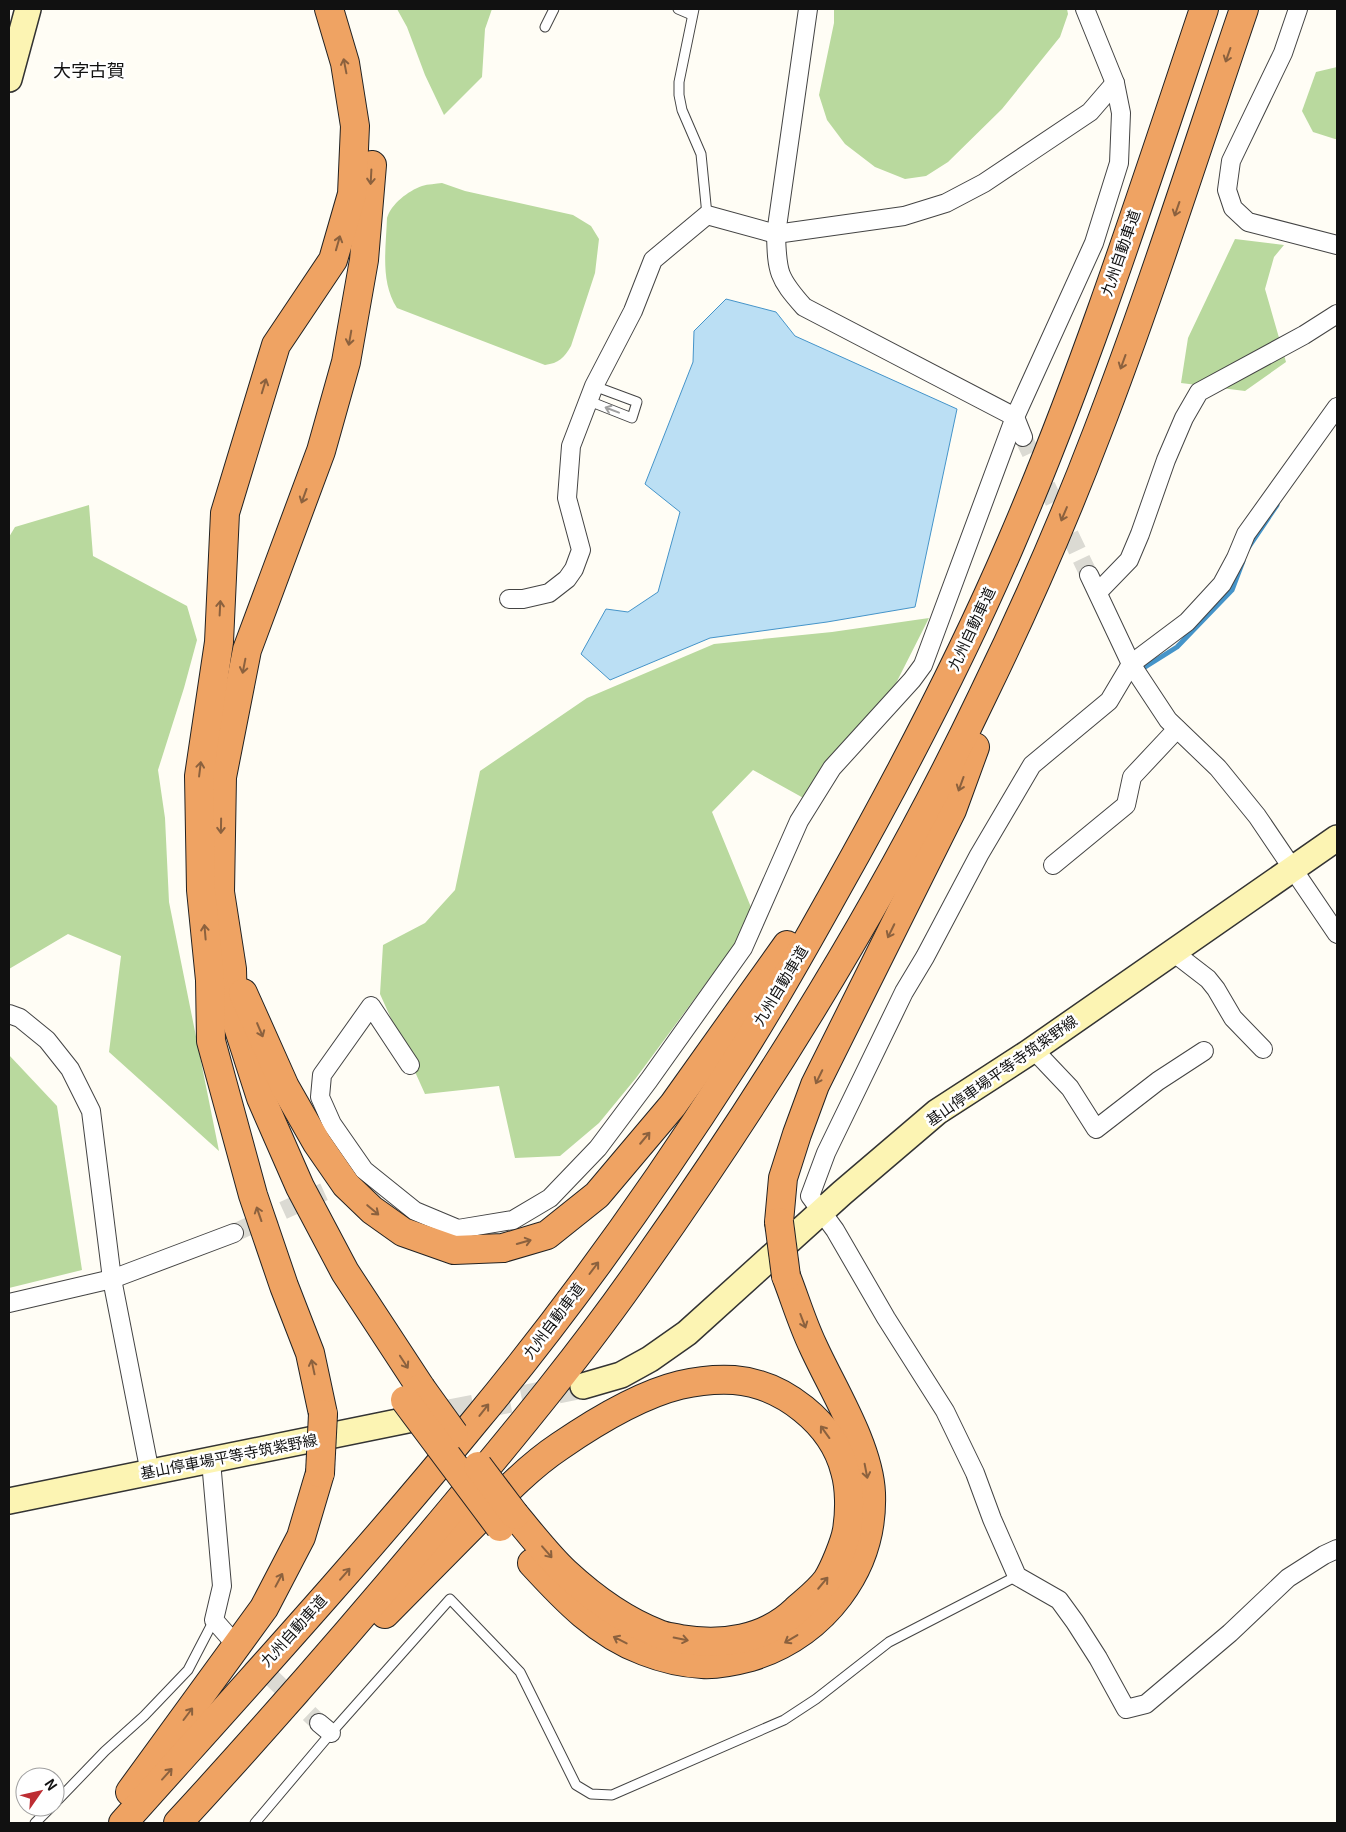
<svg xmlns="http://www.w3.org/2000/svg" width="1346" height="1832" font-family="Georgia,'Noto Sans JP',serif">
  <style>
    .forest { fill: #b9d99e }
    .water { fill: #bbdff4; stroke: #4594c9 }
    .lines { fill: none; stroke-linecap: round; stroke-linejoin: round }
    .stream { stroke: #4594c9; stroke-width: 5 }
    .street-tunnel { stroke: #dbdad3; stroke-width: 18; stroke-dasharray: 18 9; stroke-linecap: butt }
    .secondary-tunnel { stroke: #dbdad3; stroke-width: 25; stroke-dasharray: 25 12; stroke-linecap: butt }
    .lane-casing { stroke: #444; stroke-width: 11 }
    .street-casing { stroke: #444; stroke-width: 20 }
    .secondary-casing { stroke: #333; stroke-width: 28 }
    .highway-casing { stroke: #222; stroke-width: 30 }
    .lane { stroke: #fff; stroke-width: 9 }
    .street { stroke: #fff; stroke-width: 18 }
    .secondary { stroke: #fcf4b3; stroke-width: 25 }
    .highway { stroke: #efa363; stroke-width: 28 }
    .highway-bridge-casing { stroke: #222; stroke-width: 30; stroke-linecap: butt }
    .highway-bridge { stroke: #efa363; stroke-width: 28 }
    .oneway { stroke: #8b613e }
    .oneway2 { stroke: #a0a0a0 }
    .labels { text-anchor: middle; stroke-width: 5; stroke-linejoin: round; paint-order: stroke }
    .street-label { font-size: 15px; fill: #111; stroke: #fff }
    .quarter-label { font-size: 18px; fill: #111; stroke: #fff }
  </style>
  <rect width="100%" height="100%" fill="#fffdf5"/>
  <!-- forest -->
  <g class="forest">
    <polygon points="397,9 492,9 485,29 482,77 444,115 425,75 407,27"/>
    <polygon points="834,9 1067,9 1068,14 1060,37 1002,109 948,162 926,176 905,179 875,167 845,144 827,120 819,95 834,23"/>
    <polygon points="1337,67 1337,139 1335,139 1313,132 1302,111 1316,72"/>
    <path d="M442,183L465,191L573,215L591,226L599,239L595,273L571,346C564,358 559,363 545,365L397,308C380,282 386,248 387,218C391,204 408,191 422,186C428,184 436,184 442,183Z"/>
    <polygon points="1235,239 1284,245 1274,257 1265,289 1286,362 1245,391 1181,383 1188,338"/>
    <polygon points="89,505 93,556 187,606 197,640 184,688 158,770 165,818 169,902 219,1151 109,1052 121,956 68,934 9,969 9,537 15,527"/>
    <polygon points="929,618 888,699 807,800 753,770 712,812 755,917 636,1078 599,1123 560,1156 515,1158 499,1086 425,1094 380,994 383,945 425,923 455,890 480,771 587,698 714,644 832,632"/>
    <polygon points="9,1055 57,1106 82,1270 9,1288"/>
  </g>
  <!-- water -->
  <polygon class="water" points="726,299 776,312 795,336 957,409 915,607 827,622 710,638 610,680 581,654 606,609 628,612 658,592 680,512 645,484 693,362 694,331"/>
  <g class="lines">
    <!-- stream -->
    <g class="stream">
      <polyline points="1248,548 1277,505"/>
      <polyline points="1142,669 1177,647 1232,590 1243,561"/>
    </g>
    <!-- street-tunnel -->
    <g class="street-tunnel">
      <polyline points="1023,437 1089,575"/>
      <polyline points="234,1233 352,1179"/>
      <polyline points="231,1639 319,1723"/>
    </g>
    <!-- secondary-tunnel -->
    <polyline class="secondary-tunnel" points="449,1412 583,1386"/>
    <!-- lane casing -->
    <g class="lane-casing">
      <g id="lane">
        <polyline points="678,9 692,15"/>
        <polyline points="694,9 679,82 679,95 682,110 701,154 707,215"/>
        <polyline points="545,27 554,9"/>
        <polyline points="589,401 632,418 637,402 594,386"/>
        <polyline points="55,1803 105,1751 144,1716 188,1670 214,1620"/>
        <polyline points="35,1823 51,1807"/>
        <polyline points="255,1823 331,1733 450,1599 520,1672 576,1785 591,1794 612,1795 784,1720 816,1699 889,1642 1017,1576"/>
      </g>
    </g>
    <!-- street casing -->
    <g class="street-casing">
      <g id="street">
        <path d="M808,9L776,234C777,272 778,278 804,307L1015,417L1023,437"/>
        <polyline points="1298,9 1283,53 1231,161 1227,190 1233,208 1248,222 1337,245"/>
        <polyline points="1337,407 1246,534 1236,558 1222,584 1187,622 1131,664 1109,701 1032,765 979,855 925,957 904,992 826,1153 810,1196 835,1230 886,1318 945,1411 975,1473 992,1519 1017,1576 1059,1600 1075,1622 1098,1658 1126,1709 1146,1704 1230,1633 1288,1578 1324,1555 1337,1549"/>
        <polyline points="1089,575 1131,664 1168,720 1218,768 1257,816 1337,934"/>
        <polyline points="1098,592 1129,560 1140,534 1166,460 1184,418 1199,392 1304,335 1337,314"/>
        <polyline points="509,599 523,599 549,593 567,579 574,569 581,550 567,498 571,446 594,386 633,311 653,260 707,215 776,234 904,216 946,203 984,183 1090,112 1115,83"/>
        <polyline points="1053,865 1126,805 1132,777 1177,729"/>
        <polyline points="1173,952 1208,979 1216,989 1233,1018 1263,1049"/>
        <polyline points="9,1014 20,1018 47,1040 70,1069 91,1111 112,1279 150,1473"/>
        <polyline points="1033,1049 1070,1088 1096,1129 1158,1081 1204,1051"/>
        <polyline points="410,1065 371,1006 322,1075 320,1097 332,1124 364,1170 415,1211 458,1229 513,1220 550,1198 598,1148 649,1080 743,948 799,821 832,768 912,680 923,665 1015,417 1094,243 1119,163 1121,113 1115,83 1085,9"/>
        <polyline points="9,1303 112,1279 234,1233"/>
        <polyline points="211,1461 222,1586 214,1620 229,1637"/>
        <polyline points="319,1723 331,1733"/>
      </g>
    </g>
    <!-- secondary casing -->
    <g class="secondary-casing">
      <g id="secondary">
        <polyline points="9,79 28,9"/>
        <polyline points="583,1386 621,1375 650,1359 687,1333 842,1193 937,1112 1028,1053 1337,838"/>
        <polyline points="9,1501 437,1414"/>
      </g>
    </g>
    <!-- highway casing -->
    <g class="highway-casing">
      <g id="highway">
        <polyline points="372,165 364,260 346,362 321,451 247,650 222,777 220,892 232,969 233,1011 261,1098 300,1187 345,1272 421,1388"/>
        <polyline points="243,993 285,1087 317,1143 346,1185 372,1210 403,1232 454,1250 503,1248 547,1235 597,1195 673,1105 787,945"/>
        <polyline points="779,1222 783,1178 797,1134 815,1085 952,810 975,747"/>
        <polyline points="323,1414 310,1353 284,1286 253,1195 211,1041 210,980 201,890 199,776 219,642 225,513 276,345 333,260 352,194 355,126 345,63 329,9"/>
        <path d="M532,1563C564,1598 598,1634 644,1651C662,1658 683,1663 702,1664C718,1665 736,1661 751,1657C823,1634 874,1570 871,1493C869,1446 832,1388 813,1346C802,1323 795,1299 786,1276"/>
        <path d="M385,1614C417,1582 448,1550 480,1518C505,1492 530,1466 560,1446C595,1422 639,1395 680,1385C697,1381 717,1379 734,1380C783,1384 833,1423 845,1471C850,1488 850,1512 847,1530C845,1542 834,1569 827,1580C819,1591 806,1601 796,1610C765,1640 722,1646 680,1639C673,1637 666,1637 659,1634C625,1621 592,1597 565,1572C547,1555 531,1534 515,1515"/>
        <polyline points="130,1792 264,1608 301,1537 320,1473"/>
        <path d="M123,1823C242,1690 363,1558 476,1420C570,1307 655,1187 734,1064C771,1007 804,947 837,888C900,776 960,662 1011,543C1086,369 1144,188 1204,9"/>
        <path d="M178,1823C272,1721 363,1616 452,1509C518,1430 584,1350 643,1265C770,1085 887,896 982,697C1024,611 1063,522 1097,433C1151,293 1196,150 1244,9"/>
      </g>
    </g>
    <!-- lane -->
    <use href="#lane" class="lane"/>
    <!-- street -->
    <use href="#street" class="street"/>
    <!-- secondary -->
    <use href="#secondary" class="secondary"/>
    <!-- highway -->
    <use href="#highway" class="highway"/>
    <!-- highway-bridge casing -->
    <g class="highway-bridge-casing">
      <g id="highway-bridge">
        <polyline points="779,1222 786,1276"/>
        <polyline points="421,1388 454,1434"/>
        <polyline points="405,1400 500,1527"/>
        <polyline points="478,1466 515,1515"/>
        <polyline points="320,1473 323,1414"/>
      </g>
    </g>
    <!-- highway-bridge -->
    <use href="#highway-bridge" class="highway-bridge"/>
  </g>
  <!-- one-way arrows -->
  <defs><path id="oneway-shaft" d="M-6 0H5M1.5-3L5.5 0L1.5 3" fill="none" stroke-width="1.6" stroke-linecap="round" stroke-linejoin="round" transform="scale(1.25)"/></defs>
  <g class="oneway">
    <use href="#oneway-shaft" transform="translate(1228 55) rotate(109)"/>
    <use href="#oneway-shaft" transform="translate(345 66) rotate(-101)"/>
    <use href="#oneway-shaft" transform="translate(371 177) rotate(93)"/>
    <use href="#oneway-shaft" transform="translate(1177 209) rotate(109)"/>
    <use href="#oneway-shaft" transform="translate(338 243) rotate(-74)"/>
    <use href="#oneway-shaft" transform="translate(350 338) rotate(100)"/>
    <use href="#oneway-shaft" transform="translate(1123 362) rotate(110)"/>
    <use href="#oneway-shaft" transform="translate(264 386) rotate(-73)"/>
    <use href="#oneway-shaft" transform="translate(304 496) rotate(110)"/>
    <use href="#oneway-shaft" transform="translate(1064 514) rotate(113)"/>
    <use href="#oneway-shaft" transform="translate(220 608) rotate(-87)"/>
    <use href="#oneway-shaft" transform="translate(244 666) rotate(101)"/>
    <use href="#oneway-shaft" transform="translate(200 769) rotate(-83)"/>
    <use href="#oneway-shaft" transform="translate(961 784) rotate(110)"/>
    <use href="#oneway-shaft" transform="translate(221 826) rotate(91)"/>
    <use href="#oneway-shaft" transform="translate(891 931) rotate(116)"/>
    <use href="#oneway-shaft" transform="translate(205 932) rotate(-95)"/>
    <use href="#oneway-shaft" transform="translate(260 1030) rotate(67)"/>
    <use href="#oneway-shaft" transform="translate(819 1077) rotate(116)"/>
    <use href="#oneway-shaft" transform="translate(645 1138) rotate(-50)"/>
    <use href="#oneway-shaft" transform="translate(373 1210) rotate(40)"/>
    <use href="#oneway-shaft" transform="translate(259 1214) rotate(-109)"/>
    <use href="#oneway-shaft" transform="translate(524 1242) rotate(-16)"/>
    <use href="#oneway-shaft" transform="translate(594 1268) rotate(-53)"/>
    <use href="#oneway-shaft" transform="translate(803 1321) rotate(69)"/>
    <use href="#oneway-shaft" transform="translate(404 1362) rotate(57)"/>
    <use href="#oneway-shaft" transform="translate(313 1367) rotate(-102)"/>
    <use href="#oneway-shaft" transform="translate(484 1410) rotate(-52)"/>
    <use href="#oneway-shaft" transform="translate(825 1432) rotate(-126)"/>
    <use href="#oneway-shaft" transform="translate(866 1471) rotate(79)"/>
    <use href="#oneway-shaft" transform="translate(547 1552) rotate(49)"/>
    <use href="#oneway-shaft" transform="translate(345 1574) rotate(-49)"/>
    <use href="#oneway-shaft" transform="translate(279 1580) rotate(-62)"/>
    <use href="#oneway-shaft" transform="translate(823 1583) rotate(-50)"/>
    <use href="#oneway-shaft" transform="translate(681 1639) rotate(11)"/>
    <use href="#oneway-shaft" transform="translate(791 1639) rotate(149)"/>
    <use href="#oneway-shaft" transform="translate(620 1640) rotate(-153)"/>
    <use href="#oneway-shaft" transform="translate(188 1714) rotate(-53)"/>
    <use href="#oneway-shaft" transform="translate(167 1774) rotate(-48)"/>
  </g>
  <use class="oneway2" href="#oneway-shaft" transform="translate(612 410) rotate(-159)"/>
  <g class="labels">
    <!-- street labels -->
    <g class="street-label">
      <text transform="translate(1121 253) rotate(-71)" y="5">九州自動車道</text>
      <text transform="translate(972 629) rotate(-65)" y="5">九州自動車道</text>
      <text transform="translate(781 986) rotate(-59)" y="5">九州自動車道</text>
      <text transform="translate(1002 1071) rotate(-35)" y="5">基山停車場平等寺筑紫野線</text>
      <text transform="translate(554 1321) rotate(-53)" y="5">九州自動車道</text>
      <text transform="translate(229 1457) rotate(-11)" y="5">基山停車場平等寺筑紫野線</text>
      <text transform="translate(294 1631) rotate(-48)" y="5">九州自動車道</text>
    </g>
    <!-- quarter labels -->
    <g class="quarter-label">
      <text x="89" y="77">大字古賀</text>
    </g>
  </g>
  <!-- border -->
  <rect width="1346" height="1832" fill="none" stroke="#111111" stroke-width="20"/>
  <!-- north arrow -->
  <g transform="translate(40 1792) rotate(56)"><circle r="24" fill="#ffffff" stroke="#a0a0a0"/>
  <path d="M0-4L9 19L0 12L-9 19Z" fill="#bd2d33"/>
  <text y="-8" font-size="14" font-weight="bold" text-anchor="middle" fill="#111111">N</text>
  </g>
</svg>
